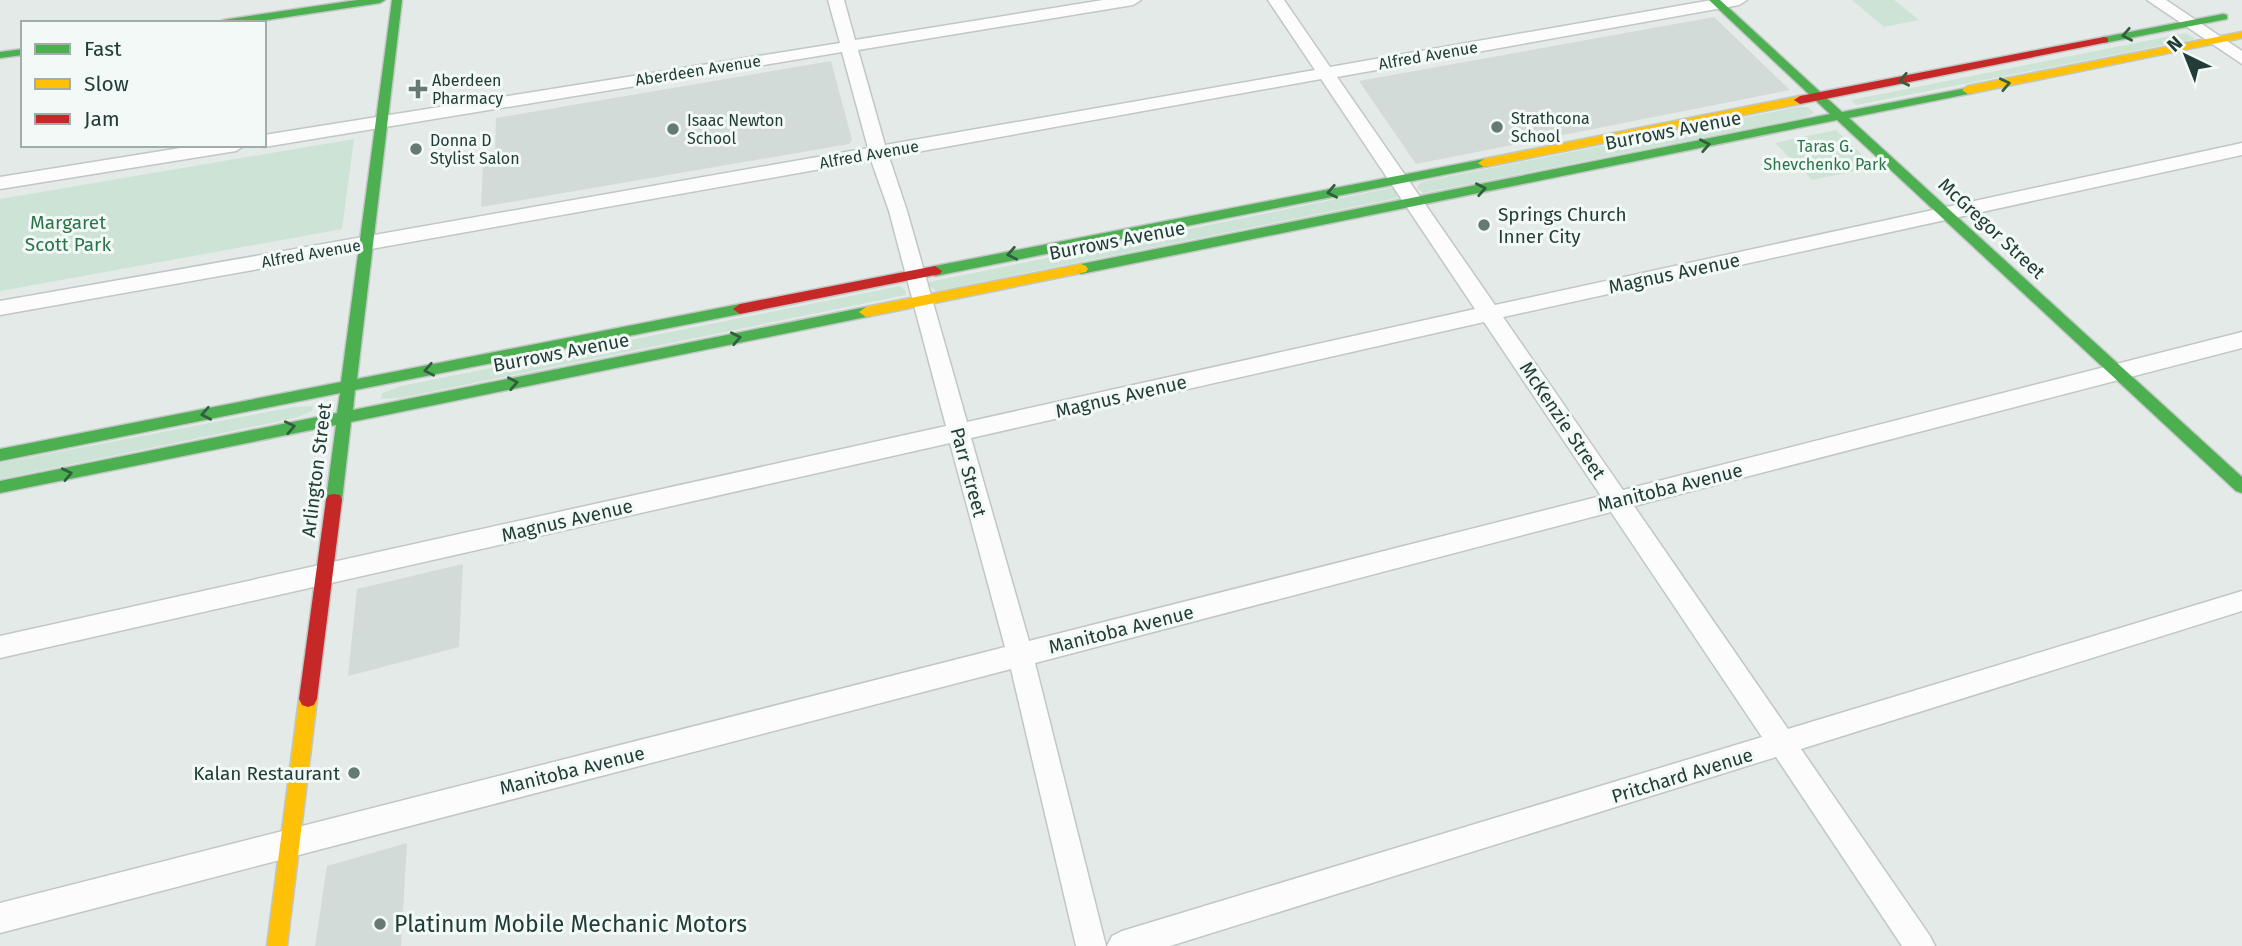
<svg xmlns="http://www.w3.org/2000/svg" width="2242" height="946" font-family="'Fira Sans',sans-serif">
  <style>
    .built { fill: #d2dbd7 }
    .green { fill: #cde3d5 }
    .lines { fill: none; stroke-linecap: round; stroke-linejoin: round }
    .street-casing { stroke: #c1c7c4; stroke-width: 3 }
    .fast-casing { stroke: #c0c7c5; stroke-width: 3 }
    .slow-casing { stroke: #c0c7c5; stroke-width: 3 }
    .jam-casing { stroke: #c0c7c5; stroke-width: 3 }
    .street { fill: #fbfcfb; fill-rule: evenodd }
    .fast { fill: #4caf50; fill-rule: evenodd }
    .slow { fill: #ffc107; fill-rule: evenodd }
    .jam { fill: #c62828; fill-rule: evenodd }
    .oneway { stroke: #2f5f3e }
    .poi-dot { fill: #667a75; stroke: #f3f9f6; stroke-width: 2.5 }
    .labels { text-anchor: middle; stroke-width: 6; stroke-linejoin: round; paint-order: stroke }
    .far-street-label { font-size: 16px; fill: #223d37; stroke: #f3f9f6 }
    .far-poi-label { font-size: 16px; fill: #223d37; stroke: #f3f9f6; text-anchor: start }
    .far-park-label { font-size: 16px; fill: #2c744c; stroke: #f3f9f6 }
    .street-label { font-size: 19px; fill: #223d37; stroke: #f3f9f6 }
    .poi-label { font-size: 19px; fill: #223d37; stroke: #f3f9f6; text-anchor: start }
    .park-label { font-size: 19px; fill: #2c744c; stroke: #f3f9f6 }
    .near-poi-label { font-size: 23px; fill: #223d37; stroke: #f3f9f6; text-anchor: start }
  </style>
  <rect width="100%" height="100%" fill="#e4eae7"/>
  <!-- built -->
  <g class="built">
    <polygon points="1714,17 1790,90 1416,164 1359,81"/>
    <polygon points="831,61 852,140 849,144 481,207 483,166 495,163 496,118"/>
    <polygon points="463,564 459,647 348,676 357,589"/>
    <polygon points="407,843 401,946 315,946 327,866"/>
  </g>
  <!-- green -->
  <g class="green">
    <polygon points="1852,0 1894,0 1919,20 1884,27"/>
    <polygon points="2186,33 2195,39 1856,105 1851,100"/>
    <polygon points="1797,107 1808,107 1814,113 1806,117 1423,193 1417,188 1421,182"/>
    <polygon points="1836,130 1875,167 1812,180 1775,143"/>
    <polygon points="354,139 342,229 0,291 0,199"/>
    <polygon points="1391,188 1398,192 1397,198 936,291 928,285 929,282"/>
    <polygon points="900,286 906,291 906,295 400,398 381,399 382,393 401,386"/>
    <polygon points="313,406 312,411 295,418 0,479 0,463 294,407"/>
  </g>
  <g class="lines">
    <!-- street casing -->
    <g class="street-casing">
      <g id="street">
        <path d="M828,0H844L855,40L1103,0H1141L1133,5L858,50L885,145L1315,70L1268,0H1284L1330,67L1712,0H1747L1739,5L1337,77L1495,305L2242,143V155L1503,317L1623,490L2242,332V348L1634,506L1788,729L2242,591V611L1801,749L1930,936L1935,946H1902L1776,757L1170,946H1107L1112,936L1122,931L1762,737L1611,512L1035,663L1106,946H1076L1011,669L0,933V903L1005,647L950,443L0,658V636L946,426L889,211L871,160L0,315V301L868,148L842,52L264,147L259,145H264V135L840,43ZM1321,79L1475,309L967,422L907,211L889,157ZM1484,322L1601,496L1029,641L971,438Z"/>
        <polygon points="2147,0 2166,0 2242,51 2242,64"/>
        <polygon points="199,145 245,145 236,151 0,189 0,177"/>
      </g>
    </g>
    <!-- fast casing -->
    <g class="fast-casing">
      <g id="fast">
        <polygon points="357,0 385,0 380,3 248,23 218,23 223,20"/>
        <polygon points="392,0 402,0 357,379 740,304 747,309 740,314 355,390 353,410 866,307 871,308 873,312 871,316 351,422 342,500 340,505 328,505 326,500 336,425 0,493 0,481 337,413 340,393 0,461 0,449 341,382"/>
        <polygon points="1709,0 1720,0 1842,112 1972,87 1972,93 1968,94 1849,118 2242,477 2242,493 2236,491 1837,120 1081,274 1074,269 1081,264 1830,114"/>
        <polygon points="2223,14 2227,15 2227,19 2104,43 2098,40 2104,37"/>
        <polygon points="23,49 23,55 0,58 0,52"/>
        <polygon points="1484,159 1490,163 1488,166 935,276 928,271 935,266"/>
      </g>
    </g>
    <!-- slow casing -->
    <g class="slow-casing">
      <g id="slow">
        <polygon points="2242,32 2242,38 1968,94 1962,90 1968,86"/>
        <polygon points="1800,96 1806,100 1804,103 1484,167 1478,163 1484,159"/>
        <polygon points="1081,264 1086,266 1088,269 1086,272 866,317 859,312 866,307"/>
        <polygon points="308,691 314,693 317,699 287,946 267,946 299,699 302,693"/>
      </g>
    </g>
    <!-- jam casing -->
    <g class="jam-casing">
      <g id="jam">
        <polygon points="2104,37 2108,38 2108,42 1800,104 1794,100 1800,96"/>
        <polygon points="935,266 942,271 940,274 740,314 733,309 740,304"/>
        <polygon points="334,494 340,495 342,500 317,699 314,705 308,707 302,705 299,699 326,500 328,495"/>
      </g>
    </g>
    <!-- street -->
    <use href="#street" class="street"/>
    <!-- fast -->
    <use href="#fast" class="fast"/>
    <!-- slow -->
    <use href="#slow" class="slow"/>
    <!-- jam -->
    <use href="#jam" class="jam"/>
  </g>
  <!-- one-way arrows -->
  <defs><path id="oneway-chevron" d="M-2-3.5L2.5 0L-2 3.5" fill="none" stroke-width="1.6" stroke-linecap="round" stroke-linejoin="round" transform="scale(1.75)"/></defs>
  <g class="oneway">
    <use href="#oneway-chevron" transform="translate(2127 35) rotate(169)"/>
    <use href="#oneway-chevron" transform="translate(1904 80) rotate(169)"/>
    <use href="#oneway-chevron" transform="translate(2005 84) rotate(-12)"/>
    <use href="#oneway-chevron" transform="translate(1705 145) rotate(-11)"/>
    <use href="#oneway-chevron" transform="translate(1481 189) rotate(-11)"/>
    <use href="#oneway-chevron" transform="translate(1332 192) rotate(169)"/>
    <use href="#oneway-chevron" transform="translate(1012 254) rotate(169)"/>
    <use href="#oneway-chevron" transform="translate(736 338) rotate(-11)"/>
    <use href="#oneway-chevron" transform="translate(429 370) rotate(169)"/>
    <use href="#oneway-chevron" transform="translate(513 383) rotate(-11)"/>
    <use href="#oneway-chevron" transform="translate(206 414) rotate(169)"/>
    <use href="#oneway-chevron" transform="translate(290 427) rotate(-12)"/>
    <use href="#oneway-chevron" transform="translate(67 474) rotate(-12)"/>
  </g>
  <!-- markers -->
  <g class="poi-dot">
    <path d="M414.5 78.5h7v7h7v7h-7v7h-7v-7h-7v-7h7z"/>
    <circle cx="1497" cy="127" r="7"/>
    <circle cx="673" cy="129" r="7"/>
    <circle cx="416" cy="149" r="7"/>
    <circle cx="1484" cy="225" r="7"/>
    <circle cx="354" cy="773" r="7"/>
    <circle cx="380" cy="924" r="7"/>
  </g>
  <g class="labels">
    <!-- far-street labels -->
    <g class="far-street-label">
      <text transform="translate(1428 55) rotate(-10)" y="6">Alfred Avenue</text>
      <text transform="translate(698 70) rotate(-9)" y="6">Aberdeen Avenue</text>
      <text transform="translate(869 154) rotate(-10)" y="6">Alfred Avenue</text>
      <text transform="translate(311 253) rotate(-10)" y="6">Alfred Avenue</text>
    </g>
    <!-- far-poi labels -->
    <g class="far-poi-label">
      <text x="432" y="86">Aberdeen<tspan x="432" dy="18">Pharmacy</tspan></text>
      <text x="1511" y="124">Strathcona<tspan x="1511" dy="18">School</tspan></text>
      <text x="687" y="126">Isaac Newton<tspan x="687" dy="18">School</tspan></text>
      <text x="430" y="146">Donna D<tspan x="430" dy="18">Stylist Salon</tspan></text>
    </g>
    <!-- far-park labels -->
    <g class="far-park-label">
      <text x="1825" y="152">Taras G.<tspan x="1825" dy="18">Shevchenko Park</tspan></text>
    </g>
    <!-- street labels -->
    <g class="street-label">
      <text transform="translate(1673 130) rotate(-11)" y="7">Burrows Avenue</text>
      <text transform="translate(1992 228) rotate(43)" y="7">McGregor Street</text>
      <text transform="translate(1117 240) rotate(-11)" y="7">Burrows Avenue</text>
      <text transform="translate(1674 273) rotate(-12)" y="7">Magnus Avenue</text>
      <text transform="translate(561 352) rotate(-11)" y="7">Burrows Avenue</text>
      <text transform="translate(1121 396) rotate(-13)" y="7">Magnus Avenue</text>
      <text transform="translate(1563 420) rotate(56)" y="7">McKenzie Street</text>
      <text transform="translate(316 470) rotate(-83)" y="7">Arlington Street</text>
      <text transform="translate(969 472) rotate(75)" y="7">Parr Street</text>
      <text transform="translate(1670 487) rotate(-14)" y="7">Manitoba Avenue</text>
      <text transform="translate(567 520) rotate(-13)" y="7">Magnus Avenue</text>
      <text transform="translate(1121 629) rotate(-14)" y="7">Manitoba Avenue</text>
      <text transform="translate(572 770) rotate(-14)" y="7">Manitoba Avenue</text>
      <text transform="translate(1682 775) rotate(-17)" y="7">Pritchard Avenue</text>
    </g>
    <!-- poi labels -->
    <g class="poi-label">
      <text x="1498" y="221">Springs Church<tspan x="1498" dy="22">Inner City</tspan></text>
      <text x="340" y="780" text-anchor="end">Kalan Restaurant</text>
    </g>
    <!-- park labels -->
    <g class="park-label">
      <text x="68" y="229">Margaret<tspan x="68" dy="22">Scott Park</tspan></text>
    </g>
    <!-- near-poi labels -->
    <g class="near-poi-label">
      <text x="394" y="932">Platinum Mobile Mechanic Motors</text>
    </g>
  </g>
  <!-- legend -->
  <rect x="21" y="21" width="245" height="126" fill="#f3f9f6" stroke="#9faeaa" stroke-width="2"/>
  <rect x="35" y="44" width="35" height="10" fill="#4caf50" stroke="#9faeaa" stroke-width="2"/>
  <text x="84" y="56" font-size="21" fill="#223d37">Fast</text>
  <rect x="35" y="79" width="35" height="10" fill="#ffc107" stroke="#9faeaa" stroke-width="2"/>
  <text x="84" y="91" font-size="21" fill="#223d37">Slow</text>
  <rect x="35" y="114" width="35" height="10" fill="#c62828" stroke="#9faeaa" stroke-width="2"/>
  <text x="84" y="126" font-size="21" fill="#223d37">Jam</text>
  <!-- north arrow -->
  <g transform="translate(2186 56) rotate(317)" stroke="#f3f9f6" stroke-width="5" paint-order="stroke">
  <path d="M0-5L12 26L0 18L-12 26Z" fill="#223d37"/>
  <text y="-10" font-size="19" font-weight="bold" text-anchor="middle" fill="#223d37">N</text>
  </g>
</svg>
